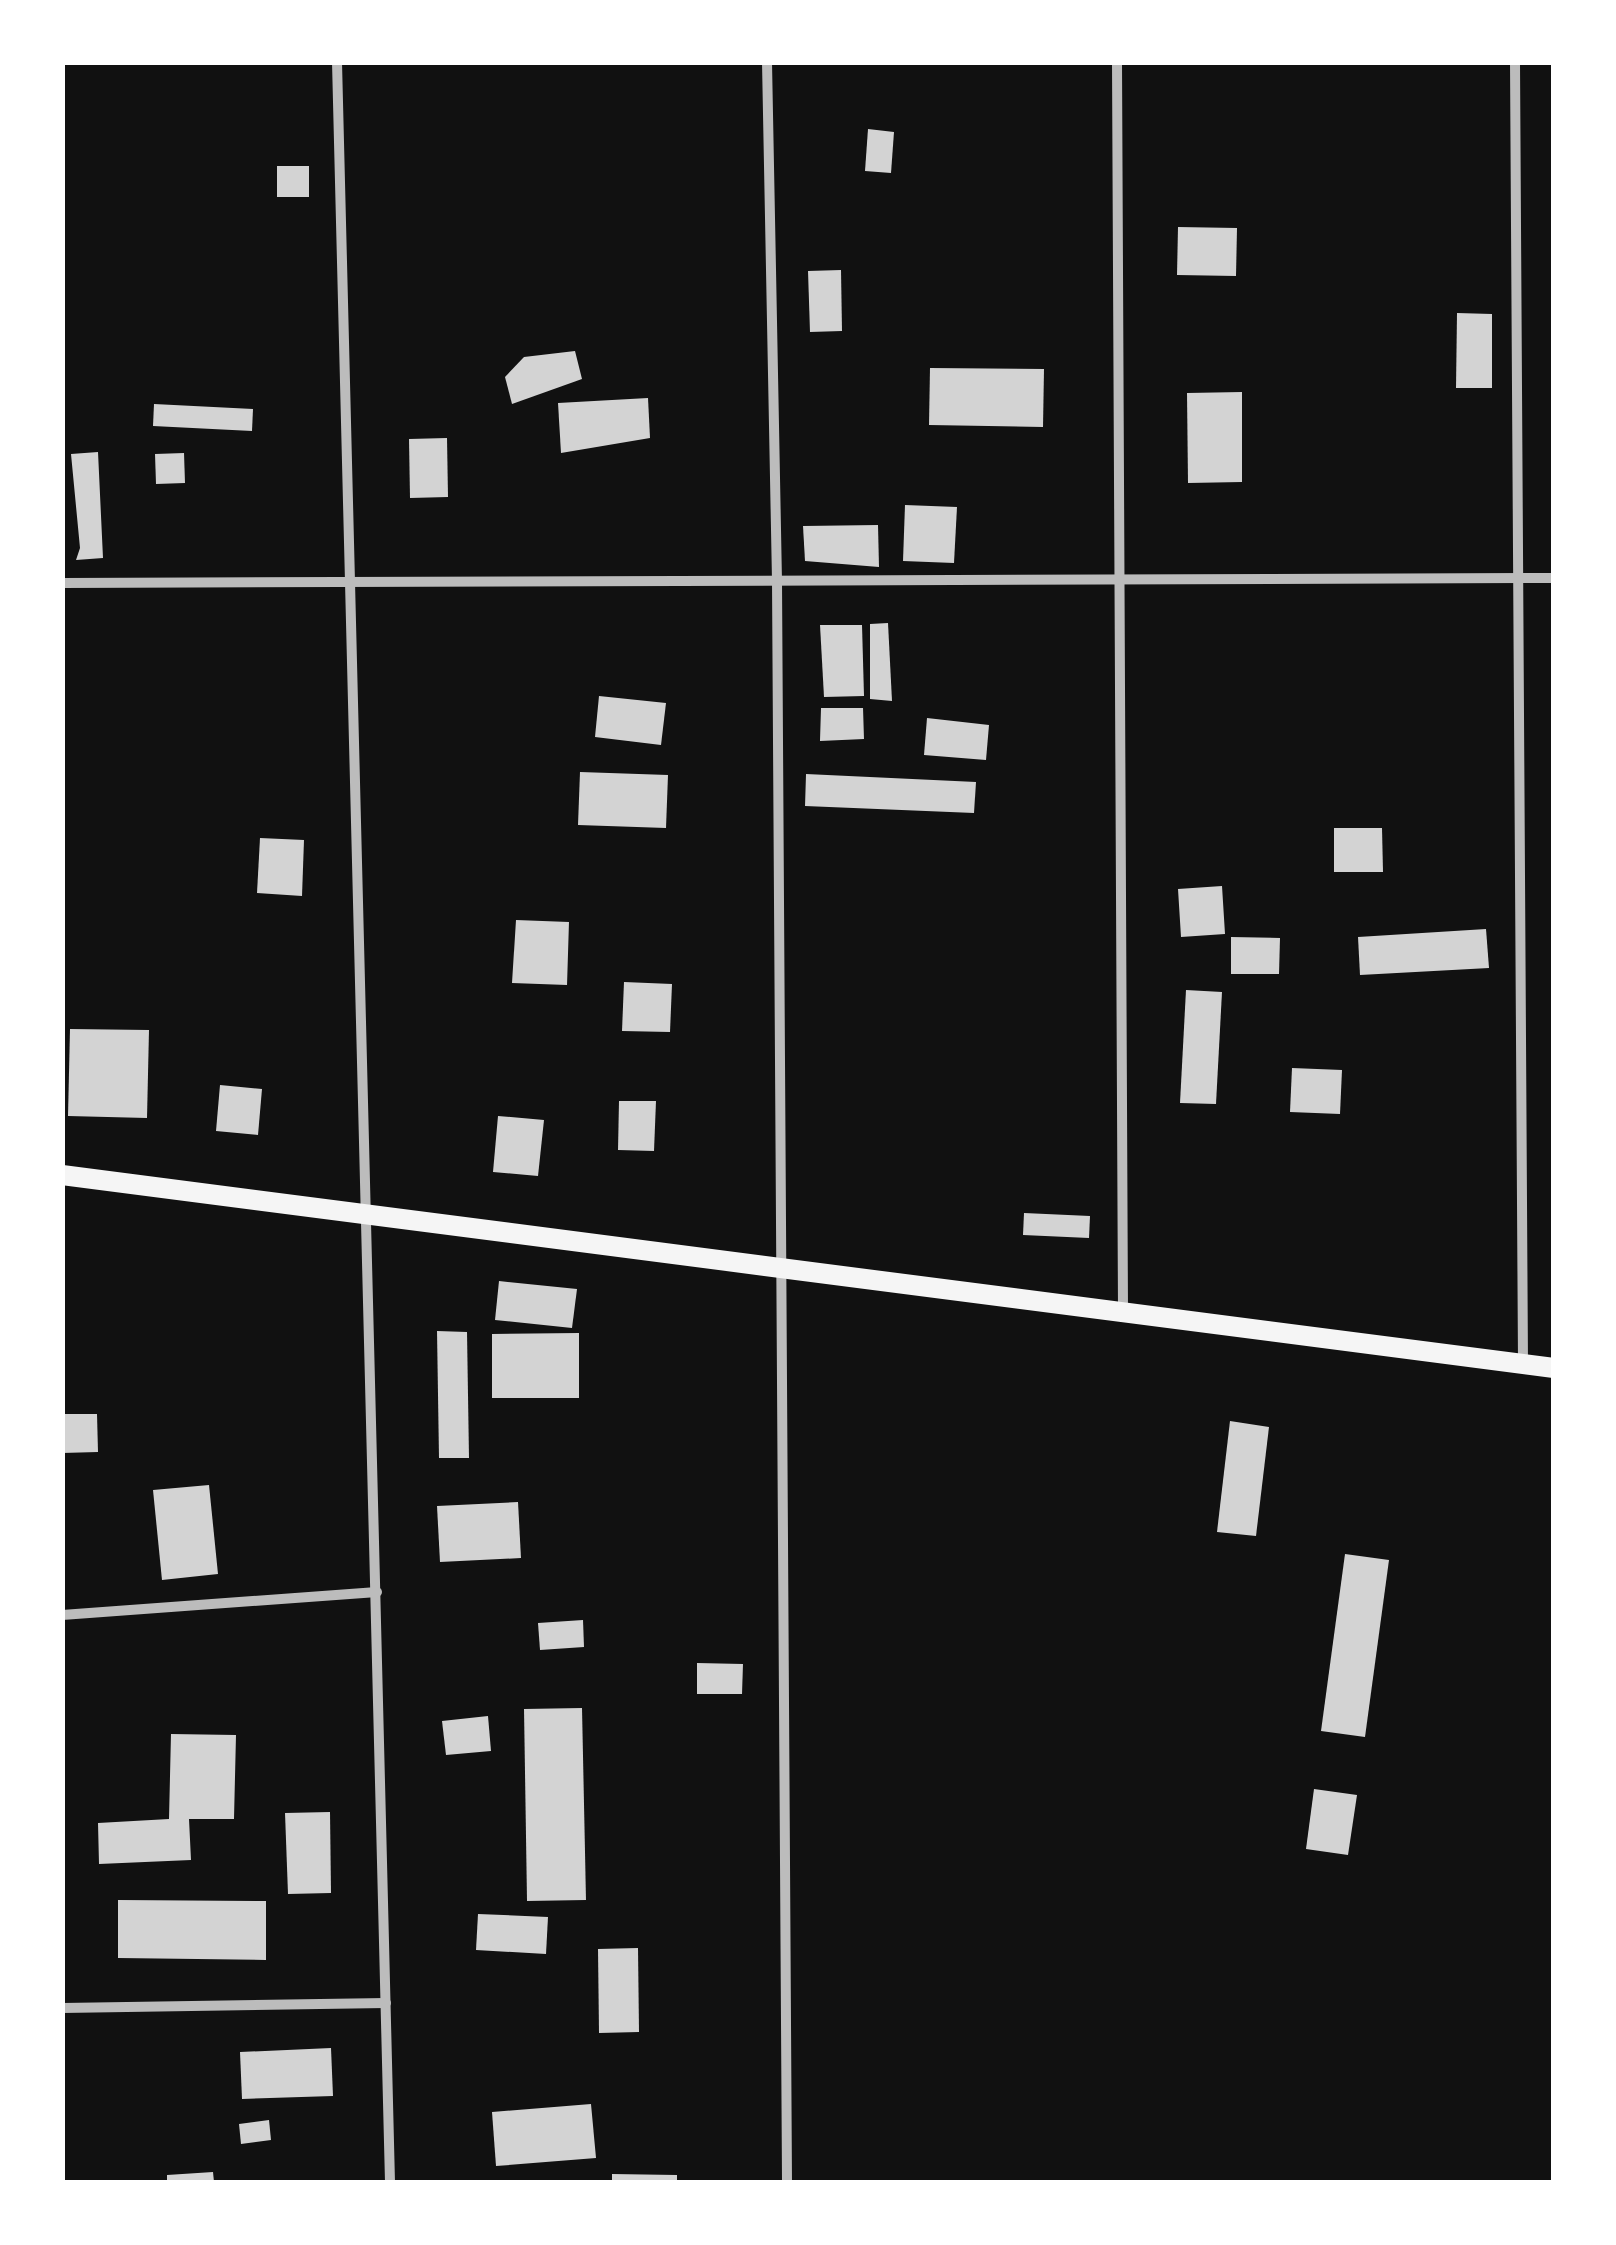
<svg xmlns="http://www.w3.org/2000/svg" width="1616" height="2245" font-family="Rubik,sans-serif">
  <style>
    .building { fill: #d3d3d3 }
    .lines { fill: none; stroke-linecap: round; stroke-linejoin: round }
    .minor { stroke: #bcbcbc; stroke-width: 10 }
    .secondary { stroke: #f5f5f5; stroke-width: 20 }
  </style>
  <rect width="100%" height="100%" fill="#111"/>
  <!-- building -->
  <g class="building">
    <polygon points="868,129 894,132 891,173 865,171"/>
    <rect x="277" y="166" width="32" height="31"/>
    <polygon points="1178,227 1237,228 1236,276 1177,275"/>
    <polygon points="841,270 842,331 810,332 808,271"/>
    <polygon points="1457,313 1492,314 1492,388 1456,388"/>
    <polygon points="575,351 582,379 512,404 505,377 524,357"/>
    <polygon points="930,368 1044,369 1043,427 929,425"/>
    <polygon points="1242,392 1242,482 1188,483 1187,393"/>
    <polygon points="648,398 650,438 561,453 558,403"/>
    <polygon points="154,404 253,409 252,431 153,426"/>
    <polygon points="447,438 448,497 410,498 409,439"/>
    <polygon points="98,452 103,558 76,560 80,548 71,454"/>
    <polygon points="184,453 185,483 156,484 155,454"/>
    <polygon points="905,505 957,507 954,563 903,561"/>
    <polygon points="878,525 879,567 805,561 803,526"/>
    <polygon points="888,623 892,701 870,699 870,624"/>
    <polygon points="820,625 862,625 864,696 824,697"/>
    <polygon points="599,696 666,703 661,745 595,737"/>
    <polygon points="821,708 863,708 864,739 820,741"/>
    <polygon points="927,718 989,725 986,760 924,755"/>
    <polygon points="580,772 668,775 666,828 578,825"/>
    <polygon points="806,774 976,782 974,813 805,806"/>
    <polygon points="1334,828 1382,828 1383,872 1334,872"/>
    <polygon points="260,838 304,840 302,896 257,893"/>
    <polygon points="1222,886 1225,934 1181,937 1178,889"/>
    <polygon points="516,920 569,922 567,985 512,983"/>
    <polygon points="1486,929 1489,968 1360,975 1358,937"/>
    <polygon points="1231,937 1280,938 1279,974 1231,974"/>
    <polygon points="624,982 672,984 670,1032 622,1031"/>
    <polygon points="1186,990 1222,992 1216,1104 1180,1103"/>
    <polygon points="70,1029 149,1030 147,1118 68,1116"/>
    <polygon points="1292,1068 1342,1070 1340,1114 1290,1112"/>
    <polygon points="220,1085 262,1089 258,1135 216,1131"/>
    <polygon points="619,1101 656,1101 654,1151 618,1150"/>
    <polygon points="498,1116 544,1120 538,1176 493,1172"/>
    <polygon points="1024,1213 1090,1216 1089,1238 1023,1235"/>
    <polygon points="499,1281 577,1289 572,1328 495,1320"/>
    <polygon points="437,1331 467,1332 469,1458 439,1458"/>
    <polygon points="579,1333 579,1398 492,1398 492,1334"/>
    <polygon points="62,1414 97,1414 98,1452 62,1453"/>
    <polygon points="1230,1421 1269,1427 1256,1536 1217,1532"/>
    <polygon points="209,1485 218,1574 162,1580 153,1490"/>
    <polygon points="518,1502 521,1558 440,1562 437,1506"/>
    <polygon points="1345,1554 1389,1560 1365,1737 1321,1731"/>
    <polygon points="583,1620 584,1647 540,1650 538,1623"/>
    <polygon points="697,1663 743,1664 742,1694 697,1694"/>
    <polygon points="582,1708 586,1900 527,1901 524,1709"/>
    <polygon points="488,1716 491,1751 446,1755 442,1721"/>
    <polygon points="171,1734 236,1735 234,1819 189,1819 191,1860 99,1864 98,1823 169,1819"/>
    <polygon points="1314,1789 1357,1795 1348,1855 1306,1849"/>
    <polygon points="330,1812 331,1893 288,1894 285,1813"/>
    <polygon points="118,1900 266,1901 266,1960 118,1958"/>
    <polygon points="478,1914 548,1917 546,1954 476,1950"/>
    <polygon points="638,1948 639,2032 599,2033 598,1949"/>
    <polygon points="331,2048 333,2096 242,2099 240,2052"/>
    <polygon points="591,2104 596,2158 496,2166 492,2112"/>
    <polygon points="269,2120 271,2140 241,2144 239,2124"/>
    <polygon points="213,2172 214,2182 167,2182 167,2175"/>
    <polygon points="612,2174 677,2175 677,2182 612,2182"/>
  </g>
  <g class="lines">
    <!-- minor -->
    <g class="minor">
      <polyline points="337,62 390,2182"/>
      <polyline points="767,62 777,581 787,2182"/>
      <polyline points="1117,62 1123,1312"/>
      <polyline points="1515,62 1523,1364"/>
      <polyline points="62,583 1554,578"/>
      <polyline points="62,1615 377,1592"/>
      <polyline points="62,2008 386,2003"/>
    </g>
    <!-- secondary -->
    <polyline class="secondary" points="62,1175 1554,1368"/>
  </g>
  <!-- border -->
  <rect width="1616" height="2245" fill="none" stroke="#ffffff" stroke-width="130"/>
</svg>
